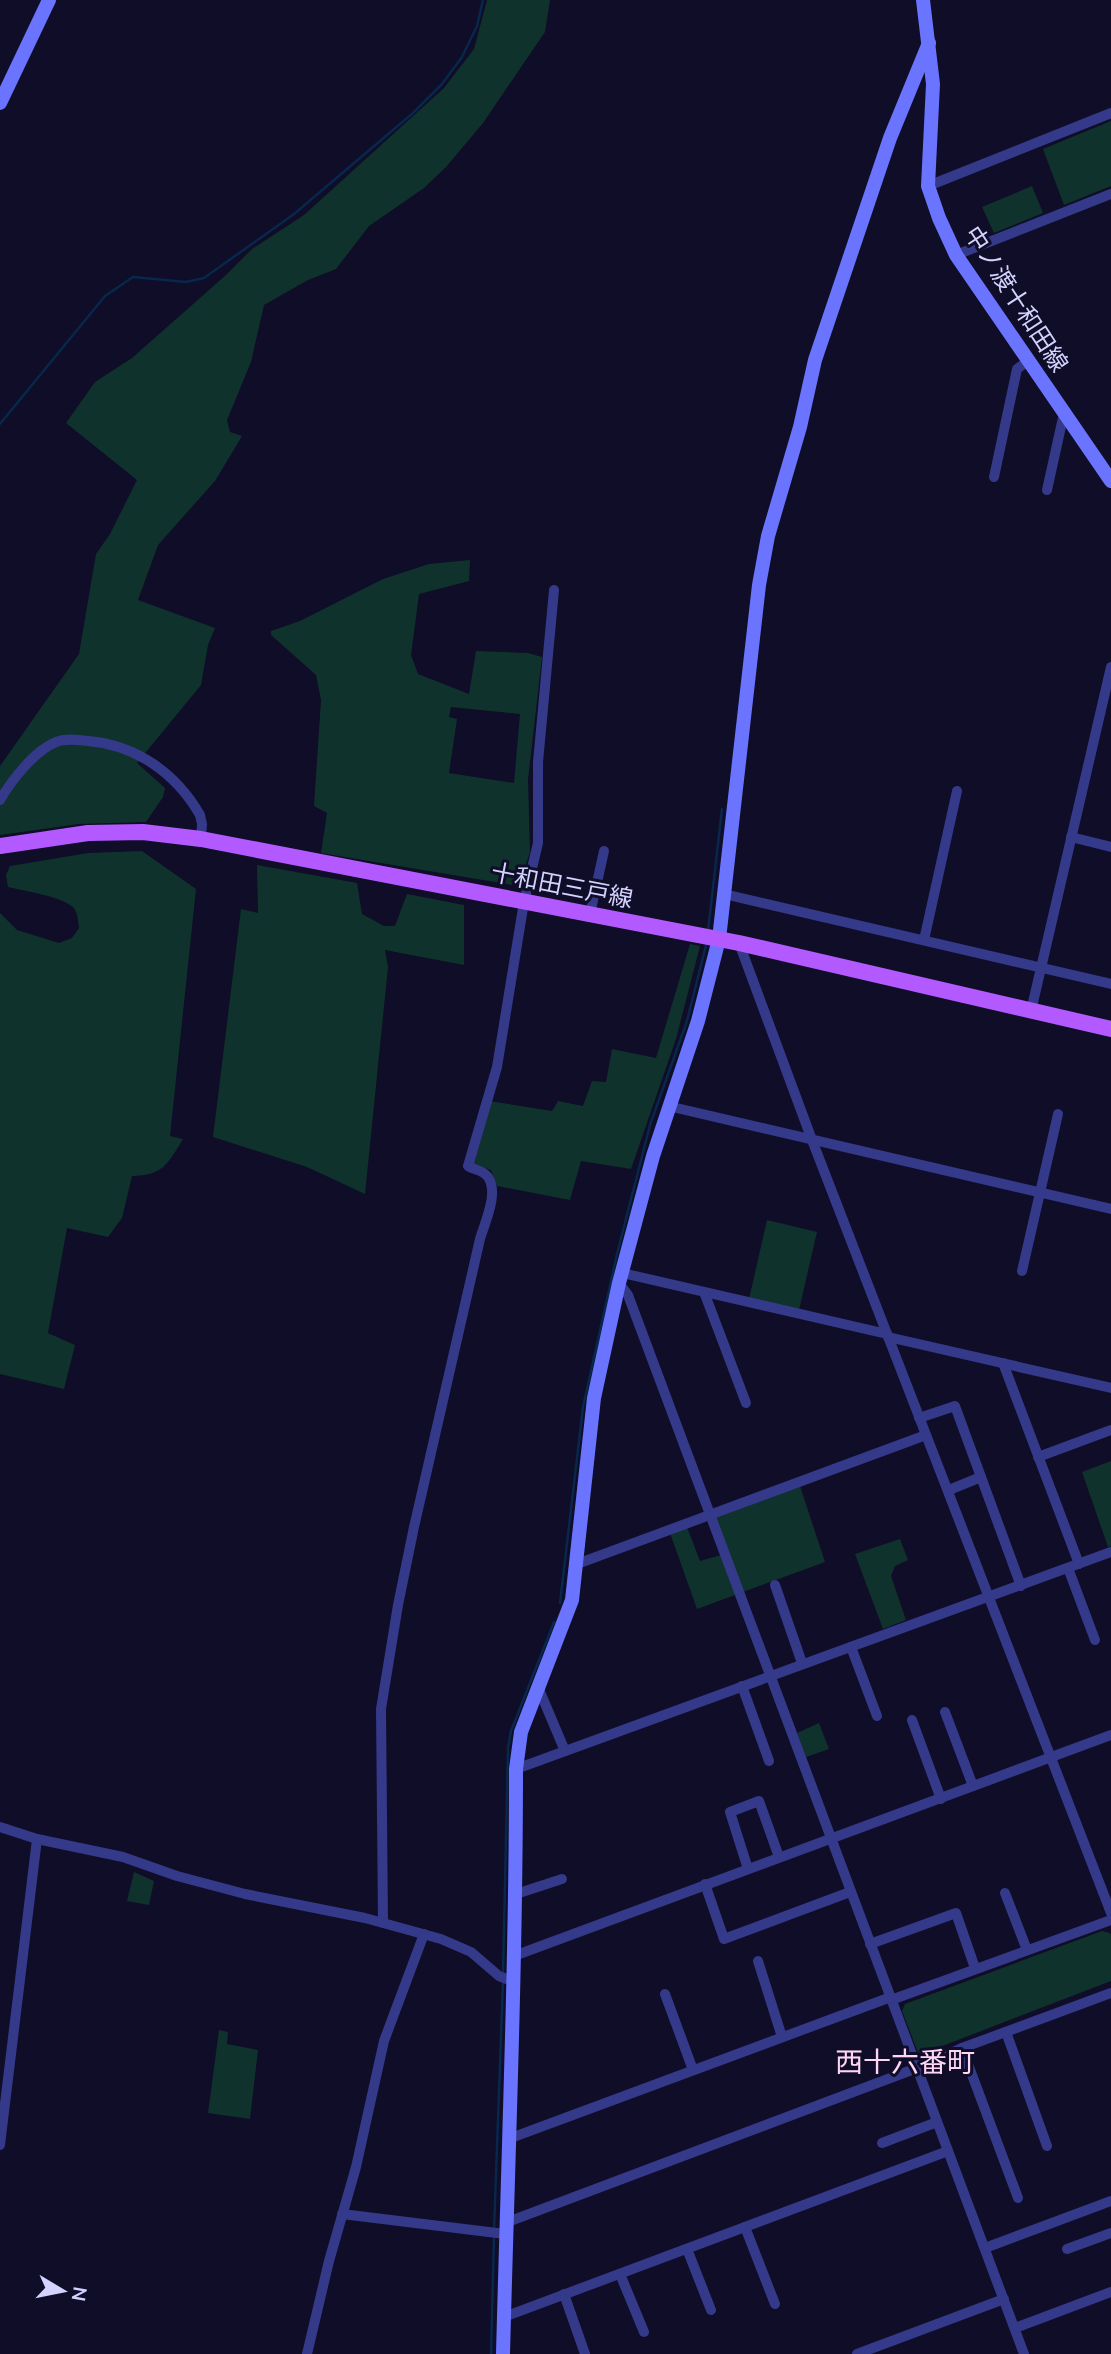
<svg xmlns="http://www.w3.org/2000/svg" width="1111" height="2354" font-family="Mulish,'Noto Sans JP',sans-serif">
  <style>
    .green { fill: #10322d; fill-rule: evenodd }
    .lines { fill: none; stroke-linecap: round; stroke-linejoin: round }
    .stream { stroke: #08274c; stroke-width: 2.5 }
    .street { stroke: #34398a; stroke-width: 10 }
    .secondary { stroke: #6a74ff; stroke-width: 14 }
    .primary { stroke: #b25aff; stroke-width: 16 }
    .labels { text-anchor: middle; stroke-width: 6; stroke-linejoin: round; paint-order: stroke }
    .street-label { font-size: 24px; fill: #d4d3ff; stroke: #0f0d27 }
    .quarter-label { font-size: 28px; fill: #ffd5f4; stroke: #0f0d27 }
  </style>
  <rect width="100%" height="100%" fill="#0f0d27"/>
  <!-- green -->
  <g class="green">
    <polygon points="487,0 550,0 545,32 483,123 446,167 424,188 369,226 336,269 308,280 264,305 251,362 227,420 230,432 242,436 215,481 158,545 138,600 215,628 208,645 201,685 137,763 165,788 163,797 146,822 79,824 0,835 0,766 79,654 96,554 110,534 137,480 66,423 95,382 132,358 226,275 252,249 304,215 444,88 474,49"/>
    <polygon points="1111,121 1111,186 1064,205 1043,149"/>
    <polygon points="1032,186 1043,213 994,233 982,207"/>
    <path d="M470,560L469,581L419,594L411,655L418,674L469,694L476,651L528,653L542,657L528,780L530,852L519,886L321,853L327,813L314,806L321,700L316,675L271,635V631L300,621L383,579L429,564ZM451,707L520,714L514,783L449,773L457,719L449,717Z"/>
    <path d="M142,851L196,889L170,1136L183,1139C167,1165 163,1175 132,1176L122,1218L108,1237L67,1228L48,1333L75,1345L64,1389L0,1374V913L17,930L59,943L72,938L79,928C78,921 78,912 73,907C60,896 25,891 8,887L6,875L10,866L88,853Z"/>
    <polygon points="257,865 357,883 362,914 384,926 395,926 407,894 464,905 464,965 385,950 388,967 365,1194 307,1167 213,1137 241,909 258,913"/>
    <polygon points="690,944 700,946 676,1039 631,1169 581,1161 570,1200 497,1186 491,1170 473,1165 489,1101 552,1111 558,1101 583,1106 592,1081 606,1082 612,1049 656,1058"/>
    <polygon points="767,1220 817,1232 799,1310 749,1299"/>
    <polygon points="1111,1461 1111,1546 1108,1547 1082,1472"/>
    <polygon points="800,1486 825,1562 743,1592 716,1518"/>
    <polygon points="687,1527 700,1561 721,1555 735,1595 697,1609 670,1533"/>
    <polygon points="900,1539 908,1560 895,1566 891,1576 906,1620 883,1629 855,1554"/>
    <polygon points="819,1723 829,1749 806,1757 797,1733"/>
    <polygon points="134,1872 154,1881 149,1905 127,1901"/>
    <polygon points="1102,1931 1110,1933 1111,1935 1111,1981 919,2055 902,2011 905,2004"/>
    <polygon points="219,2030 228,2032 227,2044 258,2050 250,2119 208,2113"/>
  </g>
  <g class="lines">
    <!-- stream -->
    <g class="stream">
      <polyline points="0,424 105,296 133,277 186,282 204,278 294,214 413,113 442,84 462,57 477,26 483,0"/>
      <polyline points="708,931 722,809"/>
      <polyline points="560,1603 583,1407 617,1254 650,1125 687,1021 706,945"/>
      <polyline points="503,1974 508,1748 511,1731 554,1622"/>
      <polyline points="494,2230 503,1981"/>
      <polyline points="491,2354 494,2236"/>
    </g>
    <!-- street -->
    <g class="street">
      <polyline points="928,186 1111,113"/>
      <polyline points="956,255 1111,194"/>
      <polyline points="994,477 1017,369 1028,361"/>
      <polyline points="1047,490 1064,413"/>
      <path d="M0,800C11,781 34,751 56,742C66,738 77,740 88,741C136,745 176,773 200,815L202,824L201,839"/>
      <polyline points="1071,837 1111,847"/>
      <polyline points="724,894 1111,984"/>
      <polyline points="590,914 604,851"/>
      <polyline points="924,940 957,791"/>
      <polyline points="739,943 812,1140 1111,1913"/>
      <polyline points="1031,1011 1111,667"/>
      <polyline points="668,1106 1111,1209"/>
      <polyline points="1022,1271 1058,1114"/>
      <polyline points="622,1273 887,1334"/>
      <polyline points="619,1283 628,1295 1024,2354"/>
      <polyline points="704,1292 746,1403"/>
      <polyline points="888,1337 1111,1388"/>
      <polyline points="1003,1363 1079,1564"/>
      <polyline points="919,1418 955,1406 1021,1586"/>
      <polyline points="1038,1457 1111,1430"/>
      <polyline points="949,1490 981,1477"/>
      <polyline points="577,1564 926,1435"/>
      <polyline points="1068,1568 1095,1640"/>
      <polyline points="775,1585 802,1663"/>
      <polyline points="851,1647 877,1716"/>
      <polyline points="742,1686 769,1761"/>
      <polyline points="538,1687 565,1751"/>
      <polyline points="945,1712 973,1786"/>
      <polyline points="912,1720 941,1799"/>
      <polyline points="516,1769 1111,1552"/>
      <polyline points="0,1827 37,1839 123,1857 177,1876 245,1894 365,1918 441,1939 471,1952 499,1976 514,1982"/>
      <polyline points="748,1869 730,1812 759,1801 779,1857"/>
      <polyline points="705,1884 724,1939 850,1892"/>
      <polyline points="1005,1893 1027,1950"/>
      <polyline points="516,1894 562,1879"/>
      <path d="M383,1923L381,1709L398,1605L414,1527L480,1239C485,1222 499,1193 488,1177C483,1170 474,1170 468,1166L497,1067L524,902L538,843V762L554,590"/>
      <polyline points="870,1944 956,1913 975,1968"/>
      <polyline points="514,1956 1111,1735"/>
      <polyline points="758,1961 782,2037"/>
      <polyline points="665,1994 693,2070"/>
      <polyline points="891,2000 1111,1920"/>
      <polyline points="1006,2032 1047,2146"/>
      <polyline points="962,2048 1018,2198"/>
      <polyline points="508,2139 891,1997"/>
      <polyline points="882,2143 937,2122"/>
      <polyline points="0,2145 37,1839"/>
      <polyline points="342,2214 505,2234"/>
      <polyline points="505,2223 917,2068 962,2048 1111,1993"/>
      <polyline points="745,2227 775,2304"/>
      <polyline points="985,2248 1111,2201"/>
      <polyline points="687,2249 711,2310"/>
      <polyline points="1067,2249 1111,2233"/>
      <polyline points="620,2274 644,2332"/>
      <polyline points="564,2294 585,2354"/>
      <polyline points="504,2317 948,2151"/>
      <polyline points="1015,2328 1111,2292"/>
      <polyline points="307,2354 329,2261 356,2167 384,2041 424,1934"/>
      <polyline points="857,2354 1004,2299"/>
    </g>
    <!-- secondary -->
    <g class="secondary">
      <polyline points="923,0 933,84 928,186 939,218 956,255 1111,481"/>
      <polyline points="0,103 49,0"/>
      <path d="M503,2354C508,2159 516,1964 516,1769L521,1732L572,1600L594,1398L619,1283L653,1156L698,1021L719,939L759,585L768,536L800,427L815,360L890,138L929,43"/>
    </g>
    <!-- primary -->
    <polyline class="primary" points="0,846 88,833 143,832 201,839 739,943 1111,1029"/>
  </g>
  <g class="labels">
    <!-- street labels -->
    <g class="street-label">
      <text transform="translate(1016 299) rotate(57)" y="8">中ノ渡十和田線</text>
      <text transform="translate(562 886) rotate(11)" y="8">十和田三戸線</text>
    </g>
    <!-- quarter labels -->
    <g class="quarter-label">
      <text x="905" y="2072">西十六番町</text>
    </g>
  </g>
  <!-- north arrow -->
  <g transform="translate(63 2291) rotate(100)" stroke="#0f0d27" stroke-width="5" paint-order="stroke">
  <path d="M0-5L12 26L0 18L-12 26Z" fill="#d4d3ff"/>
  <text y="-10" font-size="19" font-weight="bold" text-anchor="middle" fill="#d4d3ff">N</text>
  </g>
</svg>
